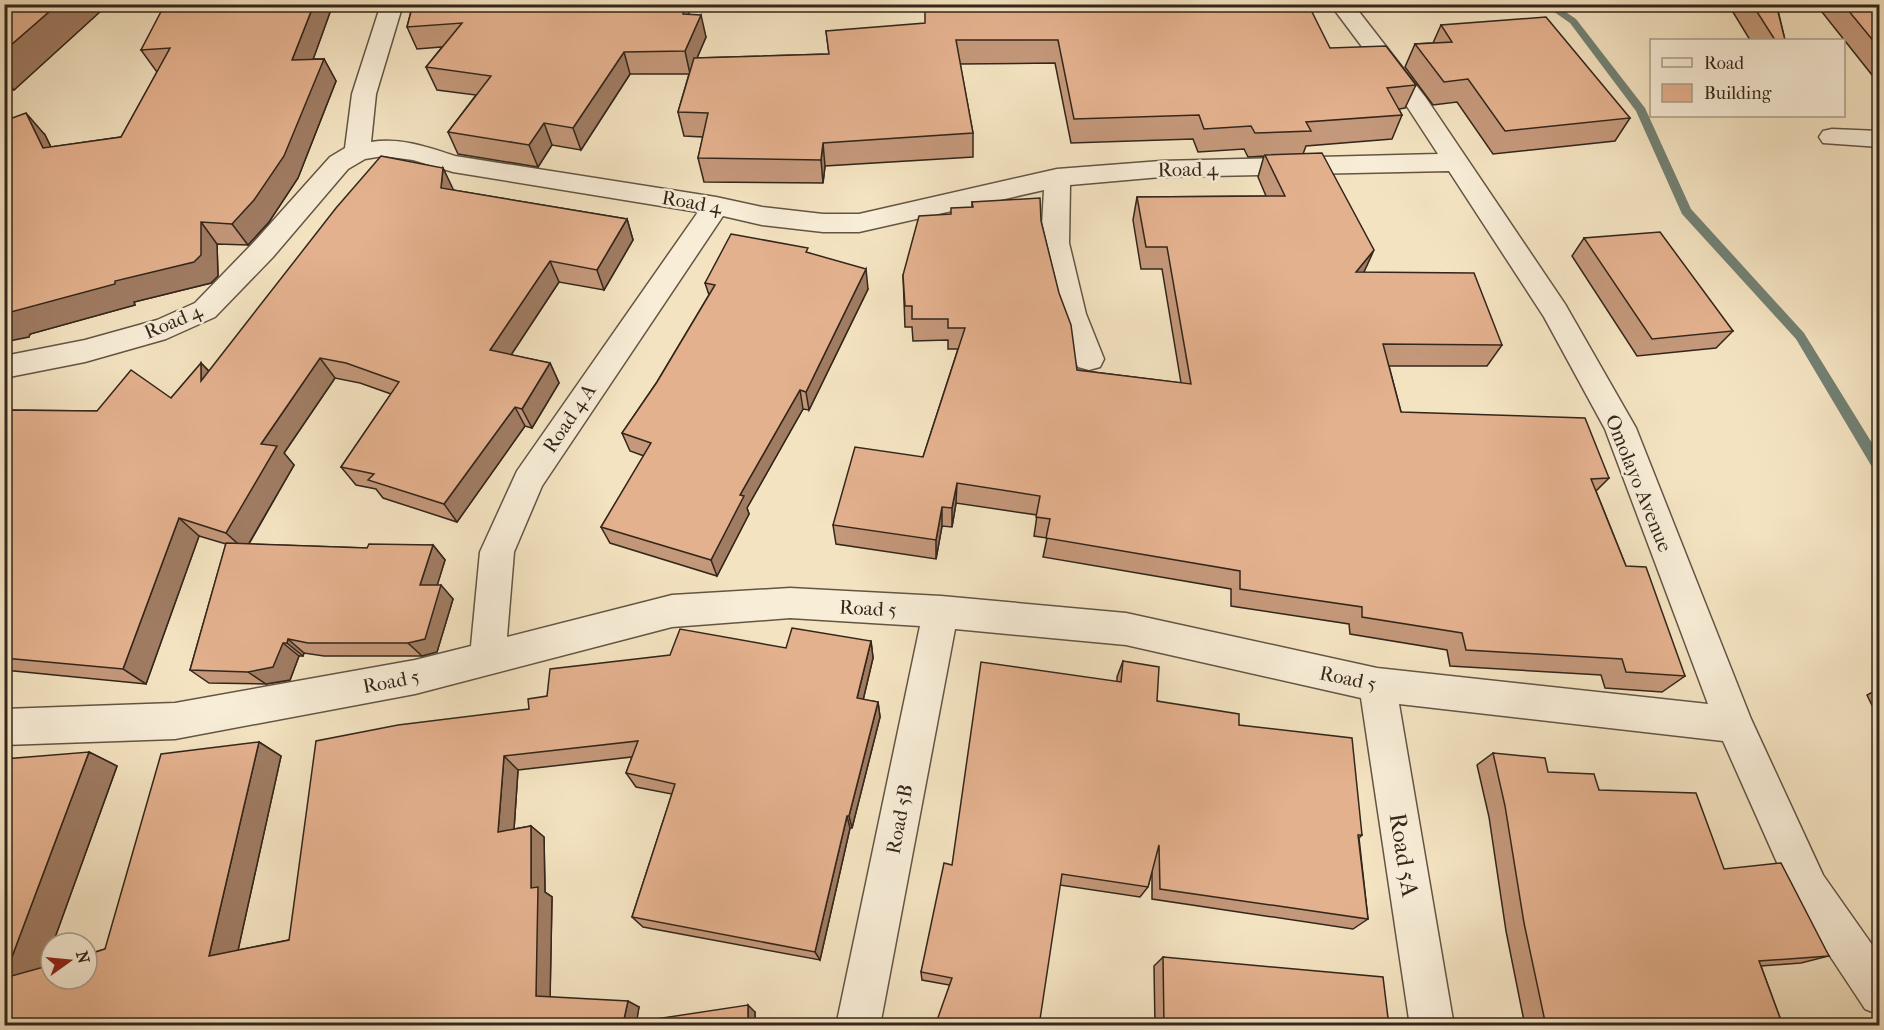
<svg xmlns="http://www.w3.org/2000/svg" width="1884" height="1030" font-family="'IM FELL French Canon',serif">
  <style>
    .lines { fill: none; stroke-linecap: round; stroke-linejoin: round }
    .stream { fill: #728174; fill-rule: evenodd }
    .street-casing { stroke: #635544; stroke-width: 3 }
    .street { fill: #f8edd7; fill-rule: evenodd }
    .wall { fill: #c4987a; stroke: #33261b; stroke-width: 1.5 }
    .shaded-wall { fill: #a07c63; stroke: #33261b; stroke-width: 1.5 }
    .building { fill: #e4b18e; stroke: #33261b; stroke-width: 1.5 }
    .labels { text-anchor: middle; stroke-width: 5; stroke-linejoin: round; paint-order: stroke }
    .street-label { font-size: 20px; fill: #33261b; stroke: #f8edd7 }
    .near-street-label { font-size: 24px; fill: #33261b; stroke: #f8edd7 }
  </style>
  <rect width="100%" height="100%" fill="#f4e3c1"/>
  <filter id="stains"><feTurbulence type="fractalNoise" baseFrequency=".00333" numOctaves="4"/><feColorMatrix values="0 0 0 0 .2 0 0 0 0 .09 0 0 0 0 .02 0 0 0 .5 -.17"/></filter>
  <radialGradient id="worn" r=".72"><stop offset=".6" stop-color="#630" stop-opacity="0"/><stop offset="1" stop-color="#630" stop-opacity=".3"/></radialGradient>
  <g class="lines">
    <!-- stream -->
    <polygon class="stream" points="1543,4 1554,4 1576,19 1645,108 1691,209 1804,333 1880,456 1880,473 1875,472 1796,339 1682,214 1636,111 1570,23"/>
    <!-- street casing -->
    <g class="street-casing">
      <g id="street">
        <path d="M381,4H403L376,94L371,142C400,137 428,147 455,156L716,197L762,207L823,214H859L1057,169L1161,161L1438,154L1408,108L1330,4H1353L1426,98L1565,304L1636,428L1751,719L1823,875L1880,956V1015L1865,1009L1795,903L1723,741L1399,704L1454,1026H1410L1361,698L1126,645L955,629L880,1026H836L920,626L790,618L672,627L415,694L175,739L4,745V709L175,703L415,660L471,646L480,552L517,471L698,212L453,172L413,160L383,156L365,159L348,169L273,257L215,317L166,339L85,362L4,378V356L85,340L157,320L195,303L253,243L330,157L345,148L352,94ZM1449,171L1544,317L1605,429L1708,704L1377,668L1126,613L941,596L790,588L672,595L507,637L514,552L542,486L723,216L762,225L823,232H859L1044,190L1041,243L1058,314L1078,367L1089,370L1100,367L1104,359L1086,314L1069,243L1070,185L1161,177Z"/>
        <polygon points="1832,129 1880,131 1880,147 1823,143 1819,137 1823,131"/>
      </g>
    </g>
    <!-- street -->
    <use href="#street" class="street"/>
  </g>
  <!-- wall -->
  <g class="wall">
    <polygon points="4,4 102,10 14,90 4,88"/>
    <polygon points="333,4 313,59 324,59 336,81 298,178 269,222 248,245 217,244 218,276 211,283 134,302 135,305 30,334 29,337 45,135 51,147 121,137 157,72 141,50"/>
    <polygon points="413,4 687,4 689,14 706,37 697,58 829,54 826,31 1330,48 1416,85 1405,108 1399,109 1402,115 1392,139 1306,146 1303,154 1364,272 1502,345 1487,366 1389,366 1401,412 1609,478 1596,491 1626,566 1685,676 1662,692 1605,688 1601,675 1450,666 1447,650 1350,634 1349,624 1231,606 1231,589 1043,557 1047,538 1034,536 1037,515 956,503 952,527 942,526 936,559 836,544 833,525 923,457 958,349 948,349 948,340 913,341 912,327 905,327 903,275 951,214 972,208 972,202 1041,221 1077,370 1181,383 1162,269 1141,269 1133,220 1137,197 1266,196 1258,177 1264,156 1248,157 1244,149 1198,152 1193,139 1071,143 1055,63 960,64 973,133 973,157 825,166 823,183 704,182 698,158 703,137 684,136 678,112 689,74 630,74 581,150 552,145 538,167 458,154 448,132 476,95 437,90 426,67 442,47 417,49 407,27"/>
    <polygon points="1728,4 1810,4 1808,7 1777,6 1785,40 1750,40"/>
    <polygon points="1820,4 1880,4 1880,85 1818,7"/>
    <polygon points="1441,25 1630,118 1615,141 1493,154 1457,102 1433,105 1405,67 1415,44 1433,43"/>
    <polygon points="443,168 453,190 627,219 633,240 604,290 559,282 511,355 550,363 559,383 532,428 525,426 457,522 383,498 376,489 356,485 341,467 391,394 360,383 335,378 284,453 294,465 249,544 367,548 433,545 445,560 437,585 453,599 437,652 422,656 324,656 304,653 303,656 299,656 290,680 266,684 209,683 190,670 226,544 199,536 146,684 4,670 4,410 97,411 171,398 201,363 209,371"/>
    <polygon points="1584,238 1733,331 1716,348 1637,356 1572,256"/>
    <polygon points="809,253 868,289 809,410 803,409 747,508 749,514 717,576 610,543 601,527 644,456 630,451 622,433 657,382 709,295 705,283"/>
    <polygon points="871,641 873,658 863,700 878,702 880,717 852,828 850,828 820,960 643,927 632,917 672,794 636,787 626,773 632,757 518,770 514,829 531,826 544,837 545,892 552,897 550,997 639,1007 636,1022 755,1012 755,1026 4,1026 89,752 117,766 53,943 51,943 51,949 45,967 105,949 259,742 281,756 238,950 289,940 529,709 547,696 786,648"/>
    <polygon points="1123,661 1157,701 1239,725 1362,835 1359,838 1368,919 1353,929 1152,899 1152,871 1148,887 1140,897 1060,885 949,985 922,980 921,972 952,865 1117,682 1117,677"/>
    <polygon points="1880,688 1880,722 1867,695"/>
    <polygon points="1493,753 1599,790 1724,869 1829,956 1801,963 1761,966 1783,1026 1525,1026 1506,931 1489,817 1477,765"/>
    <polygon points="1163,957 1389,1026 1155,1026 1154,966"/>
  </g>
  <!-- shaded-wall -->
  <g class="shaded-wall">
    <polygon points="58,4 98,4 102,10 14,90 4,79 4,51"/>
    <polygon points="314,4 333,4 305,82 292,60"/>
    <polygon points="685,4 687,4 691,22 683,14"/>
    <polygon points="701,15 706,37 690,74 685,51"/>
    <polygon points="624,52 630,74 581,150 573,128"/>
    <polygon points="324,59 336,81 298,178 269,222 248,245 232,224"/>
    <polygon points="26,113 45,135 62,170 43,148"/>
    <polygon points="544,123 552,145 538,167 529,145"/>
    <polygon points="823,143 825,166 823,183 821,160"/>
    <polygon points="443,168 453,189 452,209 441,188"/>
    <polygon points="627,219 633,240 604,290 597,270"/>
    <polygon points="201,222 217,244 218,276 211,283 134,302 135,305 30,334 29,337 4,342 4,316 7,313"/>
    <polygon points="1374,250 1364,272 1346,294 1356,272"/>
    <polygon points="550,261 559,282 501,370 490,350"/>
    <polygon points="866,269 868,289 809,410 806,392"/>
    <polygon points="320,358 335,378 284,453 294,465 245,550 226,533 261,444"/>
    <polygon points="201,363 219,382 201,381"/>
    <polygon points="550,363 559,383 532,428 522,409"/>
    <polygon points="800,390 803,409 747,508 749,514 717,576 711,560 740,495"/>
    <polygon points="515,407 525,426 457,522 444,504"/>
    <polygon points="957,483 956,503 952,527 952,508"/>
    <polygon points="942,507 942,526 936,559 936,540"/>
    <polygon points="179,518 199,536 146,684 123,669"/>
    <polygon points="433,545 445,560 433,599 420,585"/>
    <polygon points="441,585 453,599 437,652 422,656 408,643"/>
    <polygon points="288,639 304,653 303,656 287,643"/>
    <polygon points="871,641 873,658 860,713 857,698"/>
    <polygon points="283,643 299,656 290,680 266,684 248,672"/>
    <polygon points="878,702 880,717 852,828 849,816"/>
    <polygon points="259,742 281,756 235,964 209,956"/>
    <polygon points="89,752 117,766 53,943 51,943 51,949 38,986 4,978"/>
    <polygon points="504,756 518,770 513,844 498,832"/>
    <polygon points="847,816 850,828 820,960 815,952"/>
    <polygon points="531,826 544,837 545,892 552,897 550,1003 536,996 531,888"/>
    <polygon points="628,1001 639,1007 636,1026 623,1024"/>
    <polygon points="748,1005 755,1012 755,1026 748,1026"/>
  </g>
  <!-- building -->
  <g class="building">
    <polygon points="4,4 58,4 4,51"/>
    <polygon points="165,4 314,4 292,60 324,59 284,156 254,200 232,224 201,222 201,255 194,262 115,281 115,284 7,313 7,316 4,316 4,121 26,113 43,148 121,137 170,48 141,50"/>
    <polygon points="413,4 685,4 683,14 701,15 685,51 624,52 573,128 544,123 529,145 448,132 491,76 426,67 462,23 407,27"/>
    <polygon points="925,4 1308,4 1330,48 1386,46 1416,85 1387,88 1402,115 1306,122 1311,131 1255,133 1251,126 1204,129 1199,115 1074,119 1058,40 956,40 973,133 823,143 821,160 698,158 708,113 678,112 694,58 829,54 826,31 925,23"/>
    <polygon points="1752,4 1776,4 1785,40 1775,40"/>
    <polygon points="1843,4 1880,4 1880,49"/>
    <polygon points="1546,17 1630,118 1505,131 1468,79 1444,82 1415,44 1452,42 1441,25"/>
    <polygon points="1322,153 1374,250 1356,272 1474,273 1502,345 1383,344 1401,412 1585,418 1609,478 1591,479 1626,566 1646,567 1685,676 1626,672 1622,659 1466,650 1462,633 1362,617 1362,607 1240,589 1240,571 1046,538 1050,519 1036,517 1040,496 957,483 952,508 942,507 936,540 833,525 855,447 923,457 965,328 948,328 948,319 912,319 912,306 905,306 903,275 919,216 951,214 951,208 973,207 972,202 1040,198 1041,221 1059,293 1071,325 1077,370 1191,384 1167,247 1146,247 1137,197 1285,196 1265,155"/>
    <polygon points="381,156 443,168 441,188 627,219 597,270 550,261 490,350 550,363 522,409 515,407 444,504 368,480 374,474 341,467 399,382 346,363 320,358 261,444 277,446 226,533 179,518 123,669 4,658 4,506 9,499 4,498 4,410 97,411 131,370 171,398 201,363 201,381 336,208"/>
    <polygon points="1660,232 1733,331 1652,339 1584,238"/>
    <polygon points="731,234 808,248 806,252 866,269 806,392 800,390 740,495 744,496 711,560 601,527 651,443 622,433 657,382 715,285 705,283"/>
    <polygon points="226,543 367,548 369,544 433,545 420,585 441,585 425,639 408,643 308,643 288,639 287,643 283,643 273,667 248,672 190,670"/>
    <polygon points="792,628 871,641 857,698 878,702 849,816 847,816 815,952 632,917 675,784 626,773 638,741 504,756 498,832 531,826 531,888 538,887 536,996 628,1001 623,1024 748,1005 748,1026 4,1026 4,978 51,965 51,979 87,979 87,955 105,949 161,754 259,742 209,956 289,940 316,741 398,725 529,709 528,699 547,696 550,669 670,655 680,629 786,648"/>
    <polygon points="1123,661 1159,667 1157,701 1239,714 1239,725 1352,738 1362,835 1358,835 1368,919 1160,889 1159,845 1148,887 1062,874 1039,1026 935,1026 952,978 921,972 944,863 952,865 981,662 1121,682"/>
    <polygon points="89,752 4,978 4,759"/>
    <polygon points="1493,753 1545,758 1548,772 1594,774 1599,790 1696,793 1724,869 1781,863 1829,956 1759,961 1783,1026 1546,1026 1524,923 1505,806"/>
    <polygon points="1163,957 1383,977 1389,1026 1164,1026"/>
  </g>
  <g class="labels">
    <!-- street labels -->
    <g class="street-label">
      <text transform="translate(1188 169) rotate(-1)" y="7">Road 4</text>
      <text transform="translate(692 202) rotate(10)" y="7">Road 4</text>
      <text transform="translate(173 321) rotate(-23)" y="7">Road 4</text>
      <text transform="translate(569 418) rotate(-56)" y="7">Road 4 A</text>
      <text transform="translate(1639 483) rotate(68)" y="7">Omolayo Avenue</text>
      <text transform="translate(868 608) rotate(3)" y="7">Road 5</text>
      <text transform="translate(1348 678) rotate(12)" y="7">Road 5</text>
      <text transform="translate(391 681) rotate(-11)" y="7">Road 5</text>
      <text transform="translate(899 819) rotate(-79)" y="7">Road 5B</text>
    </g>
    <!-- near-street labels -->
    <g class="near-street-label">
      <text transform="translate(1404 855) rotate(81)" y="8">Road 5A</text>
    </g>
  </g>
  <!-- margin -->
  <rect width="1884" height="1030" fill="none" stroke="#f4e3c1" stroke-width="24"/>
  <rect x="6" y="6" width="1872" height="1018" fill="none" stroke="#33261b" stroke-width="3"/>
  <rect x="12" y="12" width="1860" height="1006" fill="none" stroke="#33261b" stroke-width="1.5"/>
  <!-- legend -->
  <rect x="1650" y="39" width="195" height="78" fill="#f8edd7" stroke="#a99d8c" stroke-width="1.5"/>
  <rect x="1662" y="58" width="30" height="9" fill="#f8edd7" stroke="#a99d8c" stroke-width="1.5"/>
  <text x="1704" y="69" font-size="18" fill="#33261b">Road</text>
  <rect x="1662" y="84" width="30" height="18" fill="#e4b18e" stroke="#a99d8c" stroke-width="1.5"/>
  <text x="1704" y="99" font-size="18" fill="#33261b">Building</text>
  <!-- north arrow -->
  <g transform="translate(69 961) rotate(75)"><circle r="28" fill="#f8edd7" stroke="#a99d8c" stroke-width="1.5"/>
  <path d="M0-4.5L10 22L0 15L-10 22Z" fill="#8f2418"/>
  <text y="-9" font-size="16" font-weight="bold" text-anchor="middle" fill="#33261b">N</text>
  </g>
  <rect width="100%" height="100%" filter="url(#stains)"/>
  <rect width="100%" height="100%" fill="url(#worn)"/>
</svg>
